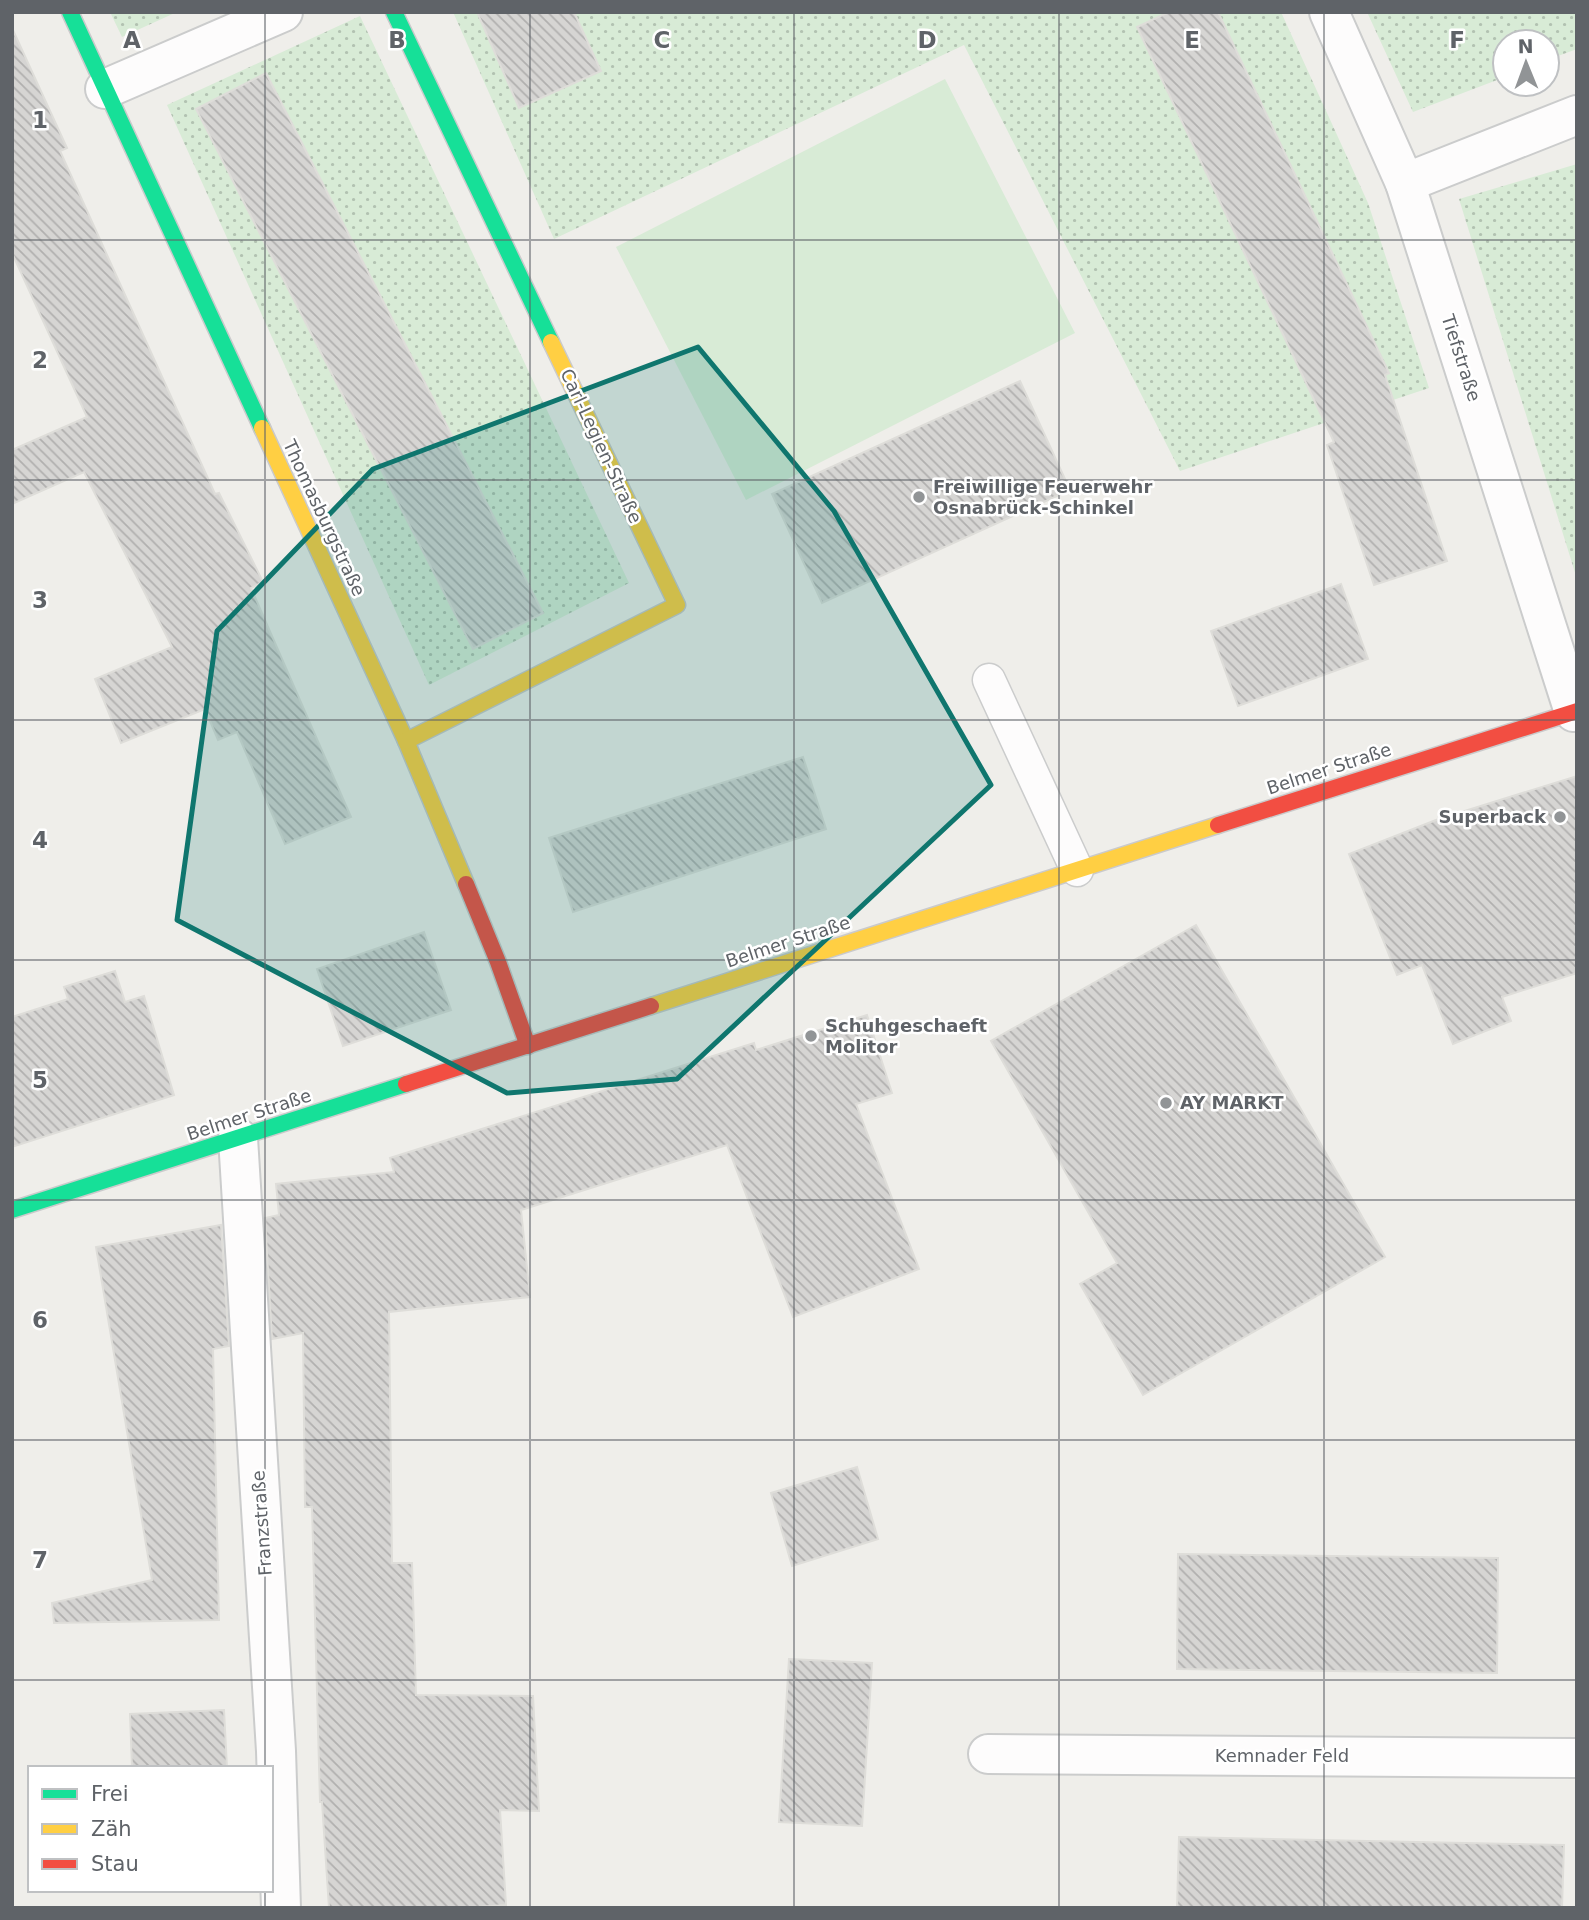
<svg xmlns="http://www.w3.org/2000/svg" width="1589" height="1920" font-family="'DejaVu Sans',sans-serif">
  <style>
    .grass { fill: url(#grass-dots) }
    .garden { fill: #d8ebd6 }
    .building { fill: url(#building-back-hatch); stroke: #deddd9; stroke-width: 2 }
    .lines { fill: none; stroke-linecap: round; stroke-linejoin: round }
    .lane-casing { stroke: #cbcccc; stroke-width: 35 }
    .street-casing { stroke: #cbcccc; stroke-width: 42 }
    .fast-casing { stroke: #cacacb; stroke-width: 19 }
    .slow-casing { stroke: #cacacb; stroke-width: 19 }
    .jam-casing { stroke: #cacacb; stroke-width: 19 }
    .lane { stroke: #fdfcfc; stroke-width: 32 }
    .street { stroke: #fdfcfc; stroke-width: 38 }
    .fast { stroke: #16e098; stroke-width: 16 }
    .slow { stroke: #ffcf43; stroke-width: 16 }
    .jam { stroke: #f24e42; stroke-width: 16 }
    .marked { fill: #0f766e; fill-opacity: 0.2; stroke: #0f766e; stroke-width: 5; stroke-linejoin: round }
    .grid { fill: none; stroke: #5f6368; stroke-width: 2; stroke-opacity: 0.55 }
    .poi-dot { fill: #919496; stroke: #fff; stroke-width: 2.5 }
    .labels { text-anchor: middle; stroke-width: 5; stroke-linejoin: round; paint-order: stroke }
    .street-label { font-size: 18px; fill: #5f6368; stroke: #fff }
    .poi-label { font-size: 18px; font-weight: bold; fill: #5f6368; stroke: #fff; text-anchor: start }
    .grid-label { font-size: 23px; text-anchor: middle; font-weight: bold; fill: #5f6368; stroke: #fff; stroke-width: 5; stroke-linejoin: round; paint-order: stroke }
  </style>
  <defs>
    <pattern id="grass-dots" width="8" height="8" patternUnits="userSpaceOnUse" patternTransform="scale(1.75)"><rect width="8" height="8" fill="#d8ebd6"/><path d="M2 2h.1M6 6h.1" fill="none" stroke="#b2c2b1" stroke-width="1.8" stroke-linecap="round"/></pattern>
    <pattern id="building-back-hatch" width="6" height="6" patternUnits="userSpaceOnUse" patternTransform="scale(1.75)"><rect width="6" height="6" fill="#d6d5d3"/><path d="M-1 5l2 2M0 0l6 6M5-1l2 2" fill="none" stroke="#b1b0af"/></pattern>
  </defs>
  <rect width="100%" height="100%" fill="#efeeea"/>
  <!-- grass -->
  <g class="grass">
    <polygon points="110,12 177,12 122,37"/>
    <polygon points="453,12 1281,12 1368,203 1429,388 1180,471 964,45 554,239"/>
    <polygon points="1367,12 1577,12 1577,49 1547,60 1547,42 1505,42 1505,77 1413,112"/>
    <polygon points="360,16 629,583 429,685 167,105"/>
    <polygon points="1577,164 1577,579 1459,199"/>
  </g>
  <!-- garden -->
  <polygon class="garden" points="945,79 1075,333 746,500 616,247"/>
  <!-- building -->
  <g class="building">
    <polygon points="477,12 574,12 601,71 519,108"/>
    <polygon points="1169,12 1218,12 1389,373 1385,375 1447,561 1374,585 1327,445 1334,442 1137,27"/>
    <polygon points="12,28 67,148 60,151 215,494 219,493 263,582 251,588 351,817 285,844 237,732 218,740 205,709 121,743 95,679 172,647 84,472 12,504 12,450 87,417 12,253"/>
    <polygon points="266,73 543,613 473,649 196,109"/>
    <polygon points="1020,381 1070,490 822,603 772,494"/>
    <polygon points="1341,584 1368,659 1238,706 1211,631"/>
    <polygon points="803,757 826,829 573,912 549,838"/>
    <polygon points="1577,776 1577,973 1502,997 1511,1021 1453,1044 1422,965 1397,975 1349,854 1436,820"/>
    <polygon points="1196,925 1385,1257 1143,1395 1080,1284 1117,1263 991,1041"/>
    <polygon points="424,932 451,1010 343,1046 317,969"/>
    <polygon points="115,971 125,1002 144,996 174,1095 12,1147 12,1017 68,999 64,987"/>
    <polygon points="867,1015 892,1093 856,1104 919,1269 793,1317 727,1145 521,1210 530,1297 389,1312 392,1563 412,1563 416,1695 533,1696 539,1811 500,1810 506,1905 462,1908 329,1908 322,1802 320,1802 312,1507 305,1507 303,1333 272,1339 265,1218 279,1215 276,1184 394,1172 390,1158 754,1043 756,1050"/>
    <polygon points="221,1225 229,1346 213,1349 219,1620 54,1623 52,1603 152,1580 96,1247"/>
    <polygon points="857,1467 878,1539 792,1566 771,1493"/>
    <polygon points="1178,1554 1498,1558 1497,1673 1177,1669"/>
    <polygon points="789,1659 872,1663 862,1826 779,1822"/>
    <polygon points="224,1710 227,1768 132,1768 130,1714"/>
    <polygon points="1179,1837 1564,1845 1562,1908 1177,1908"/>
  </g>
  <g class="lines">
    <!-- lane casing -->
    <g class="lane-casing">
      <polyline id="lane" points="989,680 1077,870"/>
    </g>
    <!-- street casing -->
    <g class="street-casing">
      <g id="street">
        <polyline points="1329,12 1405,183 1574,712"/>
        <polyline points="105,89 283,12"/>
        <polyline points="1405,183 1577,115"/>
        <polyline points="238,1138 276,1751 281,1908"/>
        <polyline points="988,1754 1577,1758"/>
      </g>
    </g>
    <!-- fast casing -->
    <g class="fast-casing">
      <g id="fast">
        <polyline points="70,12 262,428"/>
        <polyline points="394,12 551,342"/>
        <polyline points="12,1210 406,1084"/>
      </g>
    </g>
    <!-- slow casing -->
    <g class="slow-casing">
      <g id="slow">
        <polyline points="262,428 406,741 466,884"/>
        <polyline points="406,741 677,605 551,342"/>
        <polyline points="651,1006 1218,825"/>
      </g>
    </g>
    <!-- jam casing -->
    <g class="jam-casing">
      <g id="jam">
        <polyline points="1218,825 1577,711"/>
        <polyline points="466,884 498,962 528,1046"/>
        <polyline points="406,1084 651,1006"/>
      </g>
    </g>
    <!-- lane -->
    <use href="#lane" class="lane"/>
    <!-- street -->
    <use href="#street" class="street"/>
    <!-- fast -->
    <use href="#fast" class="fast"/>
    <!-- slow -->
    <use href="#slow" class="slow"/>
    <!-- jam -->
    <use href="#jam" class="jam"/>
  </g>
  <!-- marked area -->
  <path class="marked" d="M698,347L834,511L991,785L677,1079L507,1093L177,920L217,631L373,469Z"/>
  <!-- grid -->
  <path class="grid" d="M265,12V1768M530,12V1908M794,12V1908M1059,12V1908M1324,12V1908M12,240H1577M12,480H1577M12,720H1577M12,960H1577M12,1200H1577M12,1440H1577M12,1680H1577M265,1890V1908"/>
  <!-- markers -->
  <g class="poi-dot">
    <circle cx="919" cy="497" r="7"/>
    <circle cx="1560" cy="817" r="7"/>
    <circle cx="811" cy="1036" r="7"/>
    <circle cx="1166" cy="1103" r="7"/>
  </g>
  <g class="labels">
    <!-- street labels -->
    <g class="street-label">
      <text transform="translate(1461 358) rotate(72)" y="6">Tiefstraße</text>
      <text transform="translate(601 446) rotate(65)" y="6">Carl-Legien-Straße</text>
      <text transform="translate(324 518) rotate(65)" y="6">Thomasburgstraße</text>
      <text transform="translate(1329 769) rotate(-18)" y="6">Belmer Straße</text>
      <text transform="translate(788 942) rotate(-18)" y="6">Belmer Straße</text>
      <text transform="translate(249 1115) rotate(-18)" y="6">Belmer Straße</text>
      <text transform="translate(262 1523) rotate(-94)" y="6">Franzstraße</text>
      <text x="1282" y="1762">Kemnader Feld</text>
    </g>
    <!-- poi labels -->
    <g class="poi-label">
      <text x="933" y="493">Freiwillige Feuerwehr<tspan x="933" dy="21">Osnabrück-Schinkel</tspan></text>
      <text x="1546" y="823" text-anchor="end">Superback</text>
      <text x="825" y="1032">Schuhgeschaeft<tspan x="825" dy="21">Molitor</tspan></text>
      <text x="1180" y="1109">AY MARKT</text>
    </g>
  </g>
  <g class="grid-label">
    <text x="132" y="48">A</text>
    <text x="397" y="48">B</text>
    <text x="662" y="48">C</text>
    <text x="927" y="48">D</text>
    <text x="1192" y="48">E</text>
    <text x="1457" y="48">F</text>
    <text x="40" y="128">1</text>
    <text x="40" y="368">2</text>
    <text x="40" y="608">3</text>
    <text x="40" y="848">4</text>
    <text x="40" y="1088">5</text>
    <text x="40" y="1328">6</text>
    <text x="40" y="1568">7</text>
  </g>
  <!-- border -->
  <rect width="1589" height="1920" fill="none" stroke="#5f6368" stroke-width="28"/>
  <!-- legend -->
  <rect x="28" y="1766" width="245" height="126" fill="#ffffff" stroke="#bfc1c3" stroke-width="2"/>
  <rect x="42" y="1789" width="35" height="10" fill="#16e098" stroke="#bfc1c3" stroke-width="2"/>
  <text x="91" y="1801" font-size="21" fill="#5f6368">Frei</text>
  <rect x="42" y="1824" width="35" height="10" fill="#ffcf43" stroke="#bfc1c3" stroke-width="2"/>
  <text x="91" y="1836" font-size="21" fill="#5f6368">Zäh</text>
  <rect x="42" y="1859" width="35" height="10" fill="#f24e42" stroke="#bfc1c3" stroke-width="2"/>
  <text x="91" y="1871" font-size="21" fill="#5f6368">Stau</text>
  <!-- north arrow -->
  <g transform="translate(1526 63) rotate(359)"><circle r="33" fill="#ffffff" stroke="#bfc1c3" stroke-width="2"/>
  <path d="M0-5L12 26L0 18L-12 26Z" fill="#919496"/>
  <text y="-10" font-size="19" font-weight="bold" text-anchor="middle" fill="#5f6368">N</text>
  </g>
</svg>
